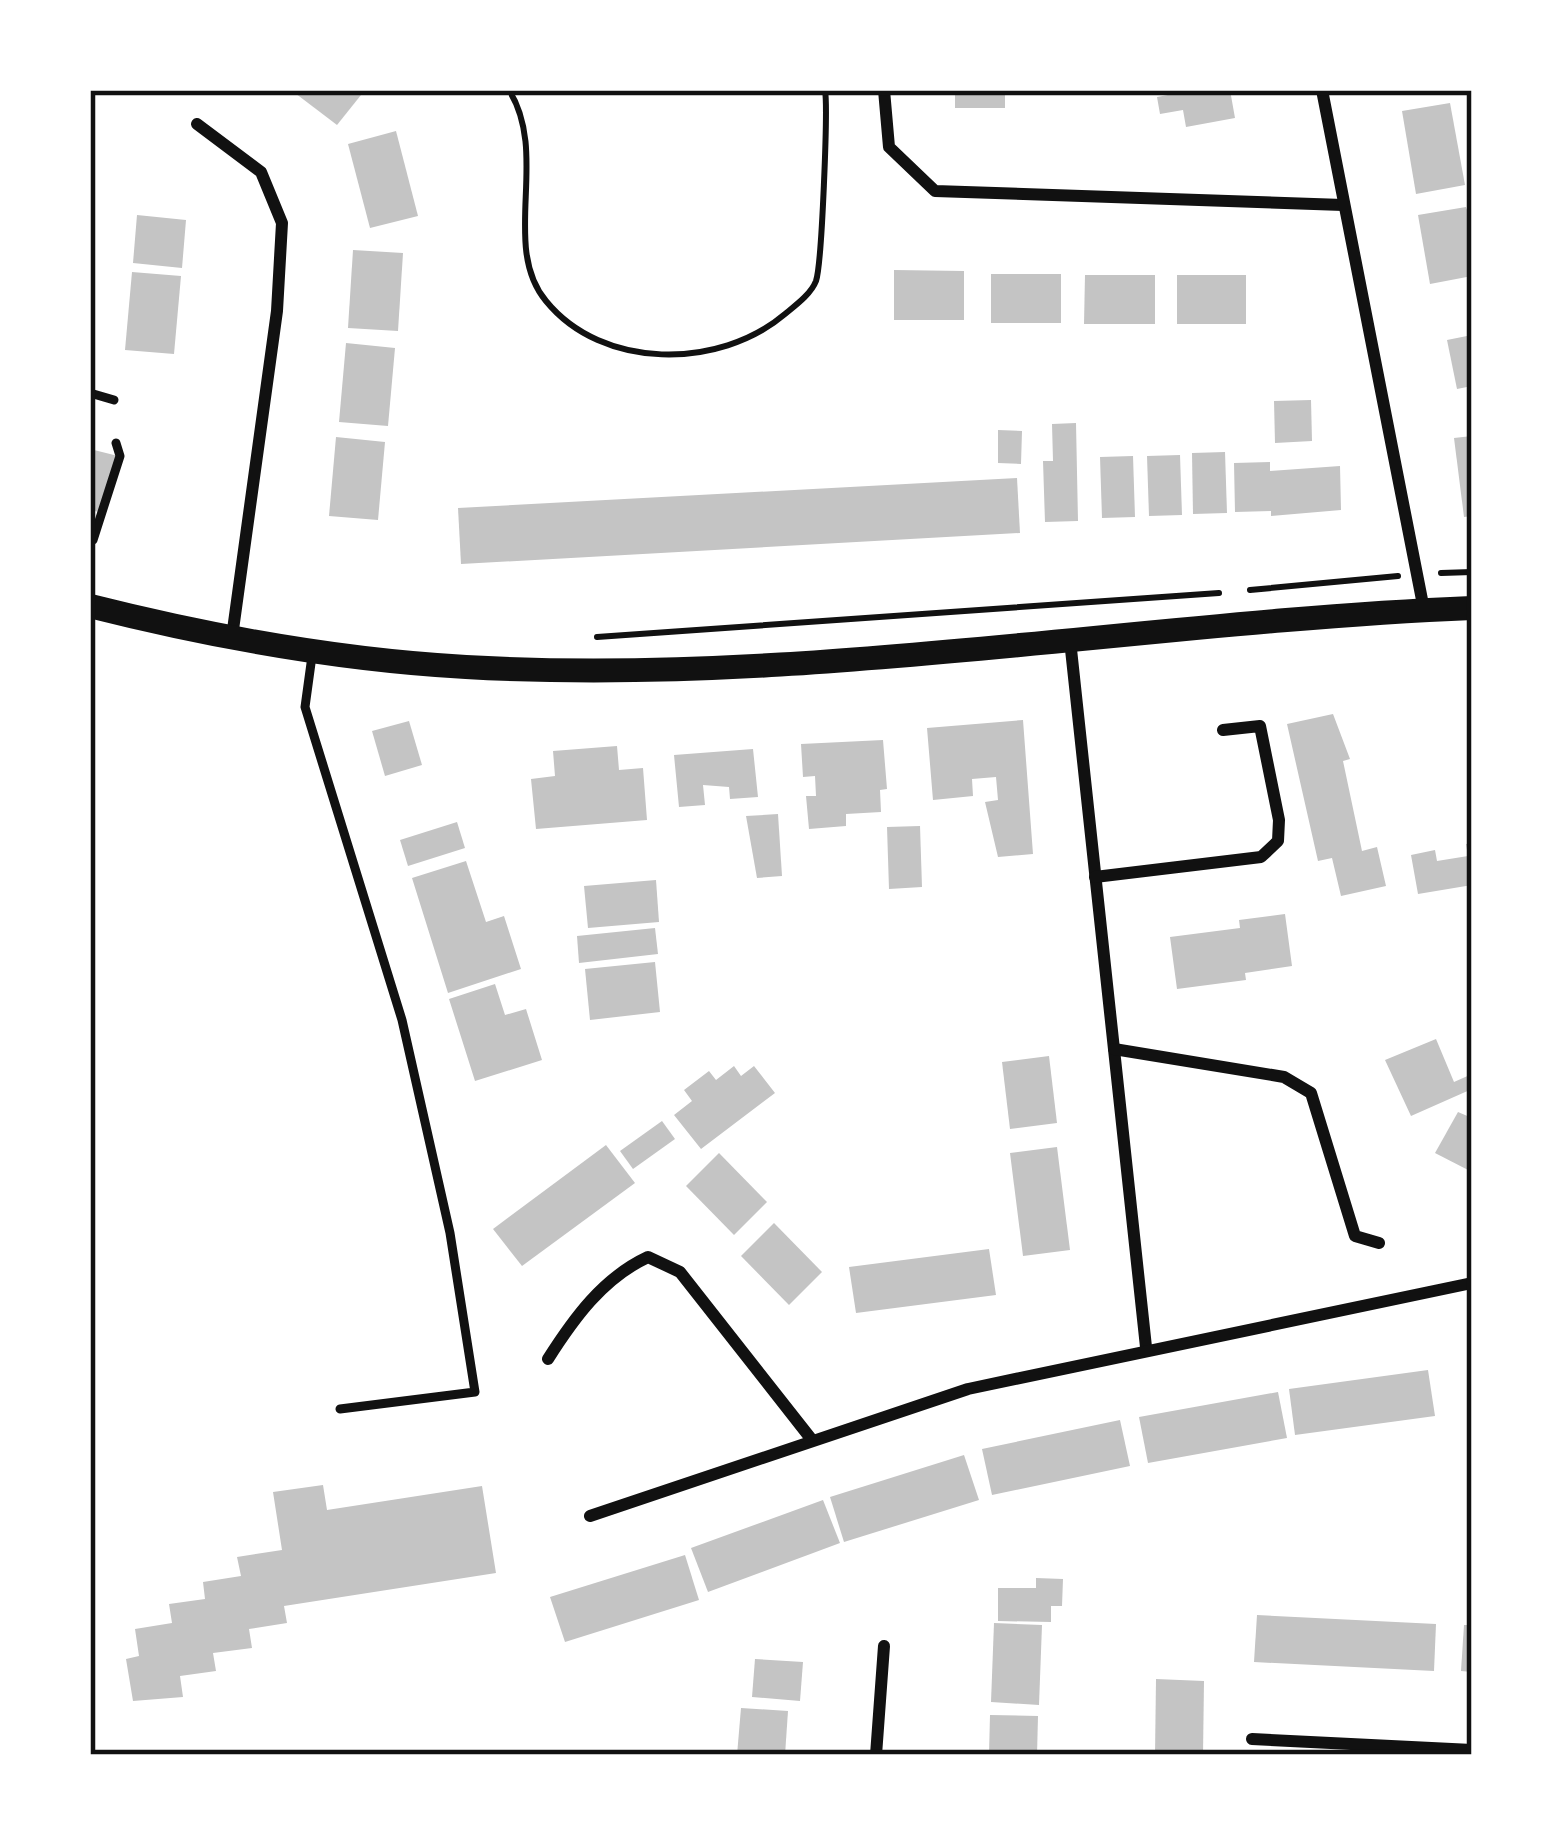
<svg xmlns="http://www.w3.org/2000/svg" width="1562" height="1845" font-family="Roboto,sans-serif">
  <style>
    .building { fill: #c4c4c4 }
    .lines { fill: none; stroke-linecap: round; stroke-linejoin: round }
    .path { stroke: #111; stroke-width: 6 }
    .service { stroke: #111; stroke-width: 9 }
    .minor { stroke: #111; stroke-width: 12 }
    .secondary { stroke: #111; stroke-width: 24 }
    .neatline { fill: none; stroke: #111; stroke-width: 4.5 }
  </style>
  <rect width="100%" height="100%" fill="#fff"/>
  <!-- building -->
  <g class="building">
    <polygon points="291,90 365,90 337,125"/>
    <rect x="955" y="90" width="50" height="18"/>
    <polygon points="1195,90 1230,90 1235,118 1186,127 1183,110 1160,114 1157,97"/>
    <polygon points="1450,103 1465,185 1416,194 1402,111"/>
    <polygon points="396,131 418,216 370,228 348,144"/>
    <polygon points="1466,207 1472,224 1472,276 1430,284 1418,215"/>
    <polygon points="137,215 186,220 182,268 133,263"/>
    <polygon points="353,250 403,253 398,331 348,328"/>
    <polygon points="894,270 964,271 964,320 894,320"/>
    <polygon points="132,272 181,276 174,354 125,350"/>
    <rect x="991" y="274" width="70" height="49"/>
    <polygon points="1085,275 1155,275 1155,324 1084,324"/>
    <rect x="1177" y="275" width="69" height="49"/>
    <polygon points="1472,335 1472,386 1457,389 1447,340"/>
    <polygon points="346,343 395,348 388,426 339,422"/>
    <polygon points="1311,400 1312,441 1275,443 1274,401"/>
    <polygon points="1076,423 1078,521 1045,522 1043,461 1053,461 1052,424"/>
    <polygon points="998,430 1022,431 1021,464 998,463"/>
    <polygon points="1472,436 1472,516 1464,517 1454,438"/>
    <polygon points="336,437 385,442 378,520 329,516"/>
    <polygon points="90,449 118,456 99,512 90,510"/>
    <polygon points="1225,452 1227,513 1193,514 1192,453"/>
    <polygon points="1180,455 1182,515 1149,516 1147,456"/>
    <polygon points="1133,456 1135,517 1102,518 1100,457"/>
    <polygon points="1270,462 1270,471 1340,466 1341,510 1271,516 1271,511 1235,512 1234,463"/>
    <polygon points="1017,478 1020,533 461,564 458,508"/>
    <polygon points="1333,714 1350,759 1343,761 1362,851 1377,847 1386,886 1341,896 1332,858 1318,861 1287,724"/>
    <polygon points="1023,720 1033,854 998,857 985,802 998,800 996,777 972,779 973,796 933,800 927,728"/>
    <polygon points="409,721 422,765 385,776 372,731"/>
    <polygon points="883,740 887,789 880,790 881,812 846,814 846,826 809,829 806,796 816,796 815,776 803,777 801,744"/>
    <polygon points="617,746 619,770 643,768 647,820 536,829 531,779 555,776 553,751"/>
    <polygon points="753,749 758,797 730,799 729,787 703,785 705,805 679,807 674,755"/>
    <polygon points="778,814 782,876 757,878 746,816"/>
    <polygon points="457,822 465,848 408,866 400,840"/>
    <polygon points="920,826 922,887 889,889 887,827"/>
    <polygon points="1472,843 1472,885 1418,894 1411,855 1435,850 1437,861 1468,856 1466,844"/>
    <polygon points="466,861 486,922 504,916 521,969 448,993 412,878"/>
    <polygon points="656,880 659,922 588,928 584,886"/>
    <polygon points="1285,914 1292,966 1245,973 1246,980 1177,989 1170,937 1240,928 1239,920"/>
    <polygon points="655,928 658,954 579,963 577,936"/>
    <polygon points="655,962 660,1012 590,1020 585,969"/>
    <polygon points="495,984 505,1015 526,1009 542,1060 475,1081 449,999"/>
    <polygon points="1436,1039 1454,1082 1472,1074 1472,1089 1411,1116 1385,1060"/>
    <polygon points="1049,1056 1057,1123 1010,1129 1002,1062"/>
    <polygon points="734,1066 741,1076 754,1066 775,1093 701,1149 674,1115 692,1101 684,1090 709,1071 716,1080"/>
    <polygon points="1458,1112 1472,1118 1472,1172 1435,1153"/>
    <polygon points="662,1121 675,1139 633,1169 620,1151"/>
    <polygon points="606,1145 635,1183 522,1266 493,1229"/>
    <polygon points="1057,1147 1070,1250 1023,1256 1010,1153"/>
    <polygon points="719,1153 767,1202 734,1235 686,1186"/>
    <polygon points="774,1223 822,1272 789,1305 741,1256"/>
    <polygon points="989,1249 996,1295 856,1313 849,1267"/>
    <polygon points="1428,1370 1435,1416 1295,1435 1289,1389"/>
    <polygon points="1278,1392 1287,1438 1148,1463 1139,1417"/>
    <polygon points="1120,1420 1130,1466 992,1495 982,1449"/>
    <polygon points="964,1455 979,1500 844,1542 830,1497"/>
    <polygon points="323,1485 327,1510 482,1486 496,1573 284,1606 287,1623 249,1629 252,1648 213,1653 216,1671 180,1676 183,1697 133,1701 126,1659 139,1656 135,1629 172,1623 169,1604 205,1599 203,1582 241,1576 237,1557 282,1550 273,1492"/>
    <polygon points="823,1500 840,1543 708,1592 691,1548"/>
    <polygon points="685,1555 699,1600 565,1642 550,1597"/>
    <polygon points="1036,1578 1063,1579 1062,1606 1051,1606 1051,1622 998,1621 998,1588 1036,1588"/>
    <polygon points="1257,1615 1436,1624 1434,1671 1254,1662"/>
    <polygon points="994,1623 1042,1625 1039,1705 991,1702"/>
    <polygon points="1464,1625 1472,1625 1472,1672 1461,1671"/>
    <polygon points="755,1659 803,1662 800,1701 752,1697"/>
    <polygon points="1156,1679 1204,1681 1203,1755 1155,1755"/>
    <polygon points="741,1708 788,1711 785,1755 737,1755"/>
    <polygon points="990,1715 1038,1716 1037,1755 989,1755"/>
  </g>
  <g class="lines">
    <!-- path -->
    <g class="path">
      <path d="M509,90C550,155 500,246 546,301C602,370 719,370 785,314C796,305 811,294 816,281C822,263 828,108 825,90"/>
      <polyline points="1441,573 1472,572"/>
      <polyline points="1250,590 1398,576"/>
      <polyline points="597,637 1219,593"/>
    </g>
    <!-- service -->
    <g class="service">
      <polyline points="90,393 114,400"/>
      <polyline points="93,540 120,456 116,443"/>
      <polyline points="312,656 305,707 402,1020 450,1233 475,1392 340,1409"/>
    </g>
    <!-- minor -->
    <g class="minor">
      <polyline points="884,90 889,147 935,191 1343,205"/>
      <polyline points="1322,90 1424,610"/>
      <polyline points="197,124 261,172 282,223 277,311 232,637"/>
      <polyline points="1070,640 1146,1347"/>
      <polyline points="1095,877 1261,857 1278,841 1279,820 1260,726 1223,730"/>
      <polyline points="1114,1049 1284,1077 1311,1093 1355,1236 1379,1243"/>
      <path d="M548,1359C574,1318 603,1278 648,1257L680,1272L812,1440"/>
      <polyline points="590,1516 968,1389 1472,1283"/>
      <polyline points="1252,1739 1472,1750"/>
      <polyline points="876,1755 884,1646"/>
    </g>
    <!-- secondary -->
    <path class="secondary" d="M90,606C213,637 340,660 466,667C802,686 1137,622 1472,608"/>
  </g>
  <!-- border -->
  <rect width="1562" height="1845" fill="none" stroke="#ffffff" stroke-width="186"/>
  <rect x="93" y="93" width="1376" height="1659" class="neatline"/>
</svg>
